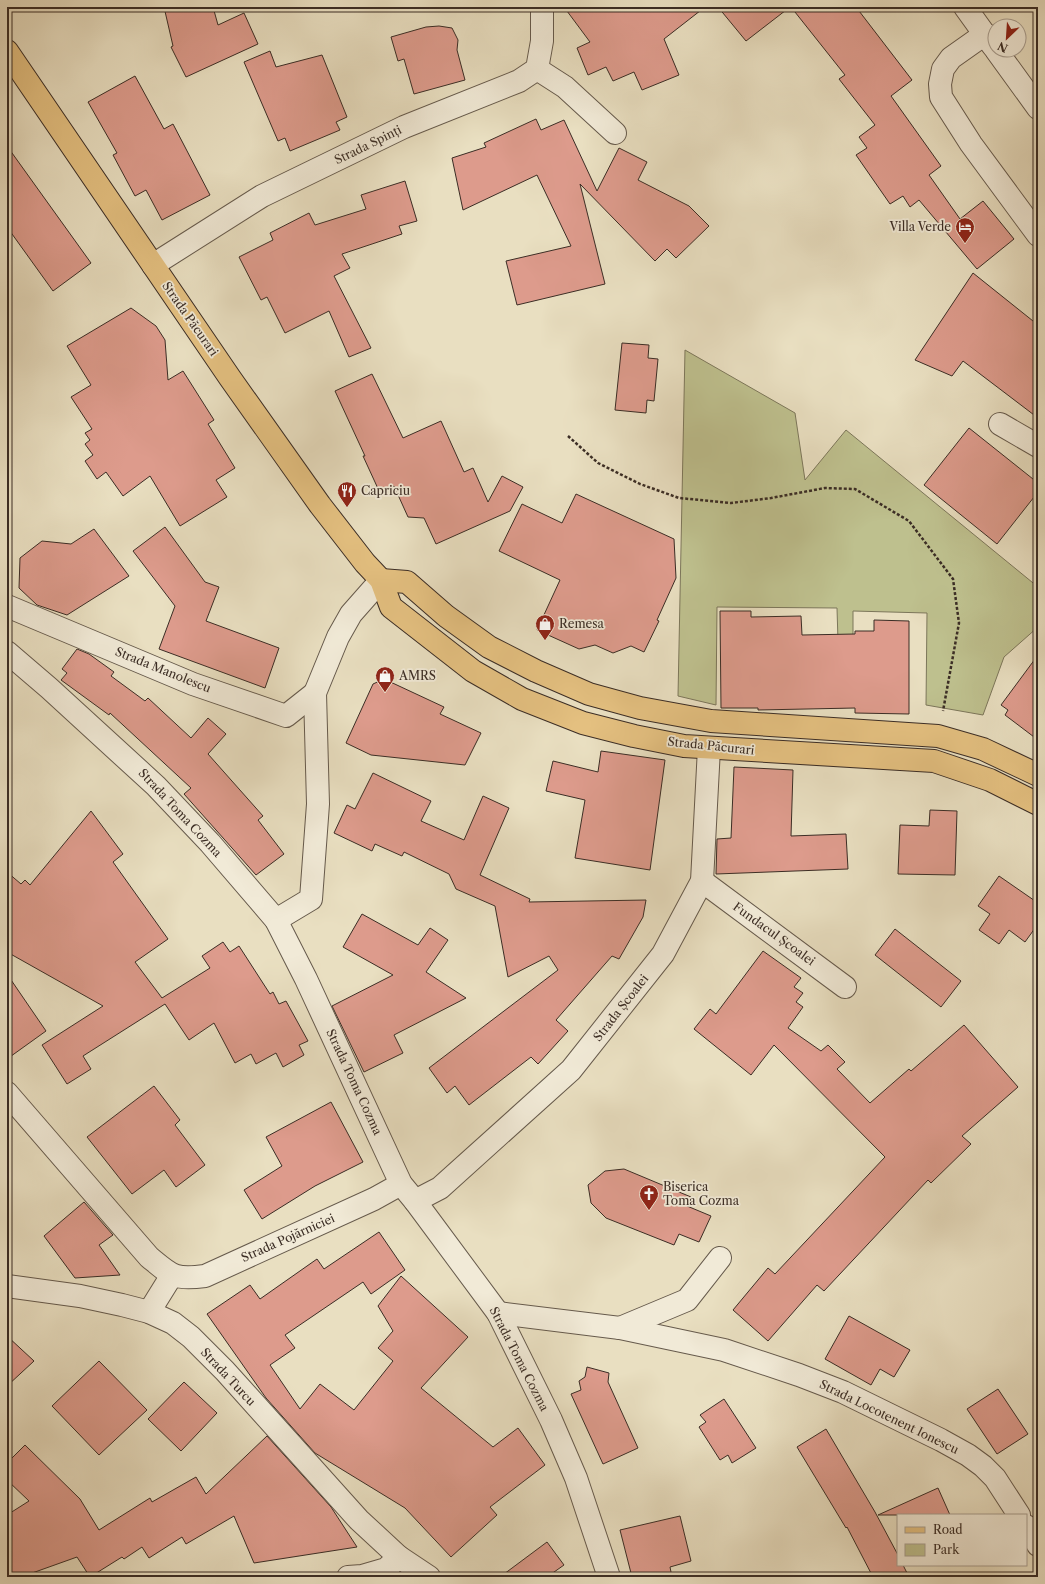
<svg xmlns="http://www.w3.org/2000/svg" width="1045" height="1584" font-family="'Libre Caslon Text',serif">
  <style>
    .green { fill: #bec08e; stroke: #7c765a }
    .building { fill: #dd9b8c; stroke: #3b2d25 }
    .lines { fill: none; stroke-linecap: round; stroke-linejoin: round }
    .minor-casing { stroke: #665a4c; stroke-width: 24 }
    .major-casing { stroke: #3b2d25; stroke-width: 24 }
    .path { stroke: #3b2d25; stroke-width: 2.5; stroke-dasharray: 3 2; stroke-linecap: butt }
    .minor { stroke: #f1ead7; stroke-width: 22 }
    .major { stroke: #e4c080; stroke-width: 22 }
    .labels { text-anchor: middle; stroke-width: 3.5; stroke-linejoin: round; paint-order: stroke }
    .street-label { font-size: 12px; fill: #3b2d25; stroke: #f1ead7 }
    .poi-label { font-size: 12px; fill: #3b2d25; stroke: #f1ead7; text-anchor: start }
  </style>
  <rect width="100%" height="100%" fill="#e9dfc1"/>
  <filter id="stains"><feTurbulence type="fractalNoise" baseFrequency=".005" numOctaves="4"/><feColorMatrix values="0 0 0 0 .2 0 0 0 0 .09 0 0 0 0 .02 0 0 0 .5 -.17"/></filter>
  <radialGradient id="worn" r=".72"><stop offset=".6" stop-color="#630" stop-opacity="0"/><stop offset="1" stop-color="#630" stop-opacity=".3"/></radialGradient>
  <!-- green -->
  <polygon class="green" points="685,350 795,413 805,480 846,430 1038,587 1038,627 1004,657 983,715 926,705 927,613 853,611 853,707 840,708 837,608 717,607 716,705 678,696"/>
  <!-- building -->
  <g class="building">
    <polygon points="164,7 213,7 218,25 244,13 258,44 186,77 171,47 173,46"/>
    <polygon points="564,7 705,7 664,39 679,75 642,90 634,72 613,81 606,67 588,75 577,48 590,42"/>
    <polygon points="718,7 790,7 746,41"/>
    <polygon points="791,7 856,7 912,80 891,96 941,166 929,175 960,219 983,201 1014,239 977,269 919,200 910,207 903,196 890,204 856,155 867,148 859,137 875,125 839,79 845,75"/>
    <polygon points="439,26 452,28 458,40 457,50 465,80 414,94 404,59 398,61 391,37 426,27"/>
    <polygon points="270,51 276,67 322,55 347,117 336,122 340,130 290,151 285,138 278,141 244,62"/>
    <polygon points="135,76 164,129 173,124 210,195 162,220 146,190 135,196 113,155 117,153 88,102"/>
    <polygon points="536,119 541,130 564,120 597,191 619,148 647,162 638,180 689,206 709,226 676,258 667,249 655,261 580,184 605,284 517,305 506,261 571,246 537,175 463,210 452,158 486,147 484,143"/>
    <polygon points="7,146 91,263 53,291 7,227"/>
    <polygon points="405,181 417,221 399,226 402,234 342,254 350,268 334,276 371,348 349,357 329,311 285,333 267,297 261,300 239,257 273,240 270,233 309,213 315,225 366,209 361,195"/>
    <polygon points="973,273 1038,325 1038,418 963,361 952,376 915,360"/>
    <polygon points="131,308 156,326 165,340 168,380 183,371 214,420 208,424 235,468 216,480 227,497 180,526 150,476 123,496 106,472 97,479 85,461 93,455 85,444 90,440 85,433 92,429 71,397 91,385 67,346"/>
    <polygon points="622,343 649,345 648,358 658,359 654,401 647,400 646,413 615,410"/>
    <polygon points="372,374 403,438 441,421 464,472 473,468 488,502 502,476 523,487 510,511 436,544 424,518 408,517 394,486 380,493 363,456 365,456 335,391"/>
    <polygon points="969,428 1038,483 1038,492 997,544 924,485"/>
    <polygon points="576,494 674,539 676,578 657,620 659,621 644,652 631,646 613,653 595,645 579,649 537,630 560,580 499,551 522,504 562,523"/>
    <polygon points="165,527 205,582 219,587 206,621 279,648 265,688 159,649 175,606 133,551"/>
    <polygon points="94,529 129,576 67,615 37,605 19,588 20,558 42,541 71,544"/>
    <polygon points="720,611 751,611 751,617 801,616 802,635 855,634 855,631 874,631 874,620 909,621 909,714 855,713 855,708 758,710 758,708 721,708"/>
    <polygon points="77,649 89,654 114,672 111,676 145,701 148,698 191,738 208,718 226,734 208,754 263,816 258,820 284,854 256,875 184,794 191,788 110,713 109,715 61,680 67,673 62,669"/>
    <polygon points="1038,655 1038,740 1005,715 1008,710 1001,705"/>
    <polygon points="384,679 444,707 440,714 481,733 465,765 371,755 346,743 373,684"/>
    <polygon points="601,751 665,760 650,870 575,858 585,800 546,791 553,761 598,772"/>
    <polygon points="734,767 793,770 791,836 846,834 848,869 716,874 717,839 731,838"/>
    <polygon points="373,773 431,801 421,821 464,840 483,796 509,808 480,875 530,899 529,902 646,900 643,917 619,959 612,956 556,1020 568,1031 538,1064 531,1057 469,1105 455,1086 447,1093 429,1068 558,970 549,956 508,977 495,906 456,889 449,874 404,852 402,856 375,844 372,851 334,833 347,805 355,809"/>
    <polygon points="930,810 957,811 955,875 898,874 900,825 929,826"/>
    <polygon points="91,811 123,854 113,862 168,939 135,962 162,998 210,968 202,956 223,942 230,952 239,946 270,994 273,992 279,1004 286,1001 308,1041 299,1045 304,1055 283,1067 276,1053 256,1064 251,1054 235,1063 214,1023 189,1040 165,1004 83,1056 91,1069 67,1084 42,1045 103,1006 7,952 7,872 21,884 25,880 30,885"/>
    <polygon points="999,876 1038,903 1038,924 1025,942 1009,930 999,944 979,930 990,914 978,906"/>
    <polygon points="362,914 418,945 430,928 448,940 426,972 466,998 394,1035 403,1053 364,1072 332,1006 393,975 343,947"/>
    <polygon points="895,929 961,981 941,1007 875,955"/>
    <polygon points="763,951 801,978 794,987 803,993 796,1002 803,1007 788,1028 821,1051 828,1045 845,1062 837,1069 870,1103 909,1069 911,1071 964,1025 1018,1087 962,1136 971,1144 931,1183 928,1180 824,1291 817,1285 768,1341 733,1310 768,1268 775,1274 885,1157 774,1045 751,1075 694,1029 710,1009 716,1014"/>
    <polygon points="7,974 46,1031 7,1059"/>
    <polygon points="154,1086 180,1120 175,1125 205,1165 176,1187 164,1170 132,1194 87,1137"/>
    <polygon points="331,1102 363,1162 315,1186 262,1219 244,1190 282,1166 266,1137"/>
    <polygon points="624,1169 691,1197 687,1206 711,1216 699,1242 679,1234 674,1245 606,1218 591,1203 588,1185 605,1171"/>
    <polygon points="84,1202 113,1235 99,1245 120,1275 75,1278 44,1236"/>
    <polygon points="379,1232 405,1270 371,1294 363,1282 285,1335 295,1348 270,1365 300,1409 320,1384 354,1410 393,1361 378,1348 393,1331 378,1306 401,1276 468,1337 421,1388 493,1447 518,1428 545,1465 490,1507 497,1515 451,1557 405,1508 315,1453 266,1398 207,1314 250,1285 260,1299 317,1259 324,1269"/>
    <polygon points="849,1316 910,1350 894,1377 880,1369 871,1385 825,1359"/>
    <polygon points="7,1336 34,1361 7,1386"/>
    <polygon points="99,1361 147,1410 99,1455 52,1406"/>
    <polygon points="587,1367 609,1373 608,1382 638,1448 603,1464 571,1394 581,1390 579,1381 585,1377"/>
    <polygon points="184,1382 217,1413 181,1451 148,1419"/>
    <polygon points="998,1389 1028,1434 997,1454 967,1409"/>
    <polygon points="724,1399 756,1448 732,1463 728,1455 720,1460 699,1427 706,1422 700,1415"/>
    <polygon points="826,1429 875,1512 898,1555 898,1565 903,1565 909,1577 873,1577 847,1527 846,1528 797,1447"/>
    <polygon points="267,1436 331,1507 357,1547 254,1563 234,1516 186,1544 182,1537 149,1558 142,1547 124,1559 122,1557 90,1577 77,1557 21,1577 7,1577 7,1515 29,1501 7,1480 7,1463 25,1445 80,1499 99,1530 150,1498 152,1502 196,1477 206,1494"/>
    <polygon points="938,1488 950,1515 878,1515"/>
    <polygon points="680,1516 691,1561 670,1567 672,1577 632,1577 620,1530"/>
    <polygon points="547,1542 564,1565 547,1577 500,1577"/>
  </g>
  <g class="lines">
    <!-- minor casing -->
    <g class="minor-casing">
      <g id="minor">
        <polyline points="965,7 993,46"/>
        <polyline points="985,34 951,58 943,69 940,84 941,97 971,144 1038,235"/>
        <polyline points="996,50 1038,108"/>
        <polyline points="537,69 565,87 615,133"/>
        <polyline points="153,265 262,196 404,127 519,81 537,69 542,41 542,7"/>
        <polyline points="1000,424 1038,446"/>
        <polyline points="7,606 193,684 286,716 315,693"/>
        <polyline points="7,652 49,688 156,786 210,843 276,920 306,979 401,1184 415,1201 498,1313 551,1420 576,1478 609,1577"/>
        <polyline points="702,881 845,987"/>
        <polyline points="276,920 311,899 318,804 315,693 338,637 351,614 381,580"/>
        <path d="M7,1093L149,1257C172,1276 174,1280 205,1276L374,1199L401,1184"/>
        <polyline points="415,1201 440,1188 571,1070 663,954 702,881 709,748"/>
        <polyline points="7,1286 80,1296 122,1305 149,1312 173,1323 191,1337 225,1371 359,1520 399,1557 429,1577"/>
        <polyline points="149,1312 172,1275"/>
        <polyline points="498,1313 620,1328 724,1350 799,1375 843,1392 941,1440 968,1455 983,1466 995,1478 1019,1515"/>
        <polyline points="620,1328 687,1300 720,1258"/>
        <polyline points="1026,1526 1038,1545"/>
        <polyline points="348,1577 362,1576 386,1569 399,1557"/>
      </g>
    </g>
    <!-- major casing -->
    <g class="major-casing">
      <g id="major">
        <polyline points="7,51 230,378 320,505 365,563 381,580 391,607 473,671 522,699 583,723 634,736 684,746 934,761 990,780 1038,804"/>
        <polyline points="381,580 407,582 446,616 489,647 536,671 589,694 640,708 711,721 938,736 983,749 1038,775"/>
      </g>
    </g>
    <!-- path -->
    <polyline class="path" points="568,436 598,463 640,484 679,498 731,503 771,498 825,488 855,489 909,521 953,579 959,623 943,711"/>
    <!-- minor -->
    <use href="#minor" class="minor"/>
    <!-- major -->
    <use href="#major" class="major"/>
  </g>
  <!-- icons -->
  <defs>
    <g id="hotel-pin" transform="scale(1)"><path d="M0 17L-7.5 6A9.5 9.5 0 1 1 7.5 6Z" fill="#8f2418" stroke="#f1ead7"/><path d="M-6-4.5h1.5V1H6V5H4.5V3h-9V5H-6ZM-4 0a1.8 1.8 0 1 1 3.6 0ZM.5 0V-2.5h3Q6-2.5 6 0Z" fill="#fff"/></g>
    <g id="restaurant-pin" transform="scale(1)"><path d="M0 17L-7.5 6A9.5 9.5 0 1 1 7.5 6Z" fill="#8f2418" stroke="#f1ead7"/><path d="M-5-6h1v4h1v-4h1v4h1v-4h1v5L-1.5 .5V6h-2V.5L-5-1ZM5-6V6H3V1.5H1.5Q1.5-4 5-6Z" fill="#fff"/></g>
    <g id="shop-pin" transform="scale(1)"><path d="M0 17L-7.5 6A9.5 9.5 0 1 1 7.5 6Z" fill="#8f2418" stroke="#f1ead7"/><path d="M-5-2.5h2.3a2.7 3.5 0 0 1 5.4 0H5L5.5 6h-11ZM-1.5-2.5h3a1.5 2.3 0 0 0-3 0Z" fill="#fff"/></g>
    <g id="church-pin" transform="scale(1)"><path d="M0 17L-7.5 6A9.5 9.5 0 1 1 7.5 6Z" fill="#8f2418" stroke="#f1ead7"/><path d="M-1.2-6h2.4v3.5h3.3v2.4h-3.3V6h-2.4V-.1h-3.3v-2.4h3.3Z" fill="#fff"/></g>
  </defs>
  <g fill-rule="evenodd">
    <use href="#hotel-pin" x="965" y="227"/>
    <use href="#restaurant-pin" x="347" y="491"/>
    <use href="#shop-pin" x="545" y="624"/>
    <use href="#shop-pin" x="385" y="676"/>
    <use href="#church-pin" x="649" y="1194"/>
  </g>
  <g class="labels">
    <!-- street labels -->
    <g class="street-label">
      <text transform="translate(368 145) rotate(-26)" y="4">Strada Spinți</text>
      <text transform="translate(190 319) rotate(55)" y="4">Strada Păcurari</text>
      <text transform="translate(163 670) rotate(22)" y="4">Strada Manolescu</text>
      <text transform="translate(711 746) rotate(6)" y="4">Strada Păcurari</text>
      <text transform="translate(180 813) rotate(47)" y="4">Strada Toma Cozma</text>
      <text transform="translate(774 934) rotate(36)" y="4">Fundacul Școalei</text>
      <text transform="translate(621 1008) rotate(-52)" y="4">Strada Școalei</text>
      <text transform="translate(354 1082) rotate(65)" y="4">Strada Toma Cozma</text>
      <text transform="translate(288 1238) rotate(-24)" y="4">Strada Pojărniciei</text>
      <text transform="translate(519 1359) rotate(63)" y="4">Strada Toma Cozma</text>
      <text transform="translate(228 1377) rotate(47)" y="4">Strada Turcu</text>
      <text transform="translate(889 1417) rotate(26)" y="4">Strada Locotenent Ionescu</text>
    </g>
    <!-- poi labels -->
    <g class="poi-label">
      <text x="951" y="231" text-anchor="end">Villa Verde</text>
      <text x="361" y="495">Capriciu</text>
      <text x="559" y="628">Remesa</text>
      <text x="399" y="680">AMRS</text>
      <text x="663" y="1191">Biserica<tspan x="663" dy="14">Toma Cozma</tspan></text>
    </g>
  </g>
  <!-- margin -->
  <rect width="1045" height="1584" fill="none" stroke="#e9dfc1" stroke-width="24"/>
  <rect x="8" y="8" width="1029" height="1568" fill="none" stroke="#3b2d25" stroke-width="2"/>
  <rect x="12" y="12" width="1021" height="1560" fill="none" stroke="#3b2d25"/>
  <!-- legend -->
  <rect x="897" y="1514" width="130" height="52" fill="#f1ead7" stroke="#a89e90"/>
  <rect x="905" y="1527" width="20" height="6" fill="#e4c080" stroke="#a89e90"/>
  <text x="933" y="1534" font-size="12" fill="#3b2d25">Road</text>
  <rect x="905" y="1544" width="20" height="12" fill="#bec08e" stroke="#a89e90"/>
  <text x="933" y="1554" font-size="12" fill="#3b2d25">Park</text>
  <!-- north arrow -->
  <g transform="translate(1007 38) rotate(205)"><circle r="19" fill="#f1ead7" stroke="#a89e90"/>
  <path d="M0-3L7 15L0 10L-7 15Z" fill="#8f2418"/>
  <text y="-6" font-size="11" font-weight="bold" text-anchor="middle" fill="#3b2d25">N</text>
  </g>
  <rect width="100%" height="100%" filter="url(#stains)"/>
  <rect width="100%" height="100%" fill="url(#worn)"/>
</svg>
